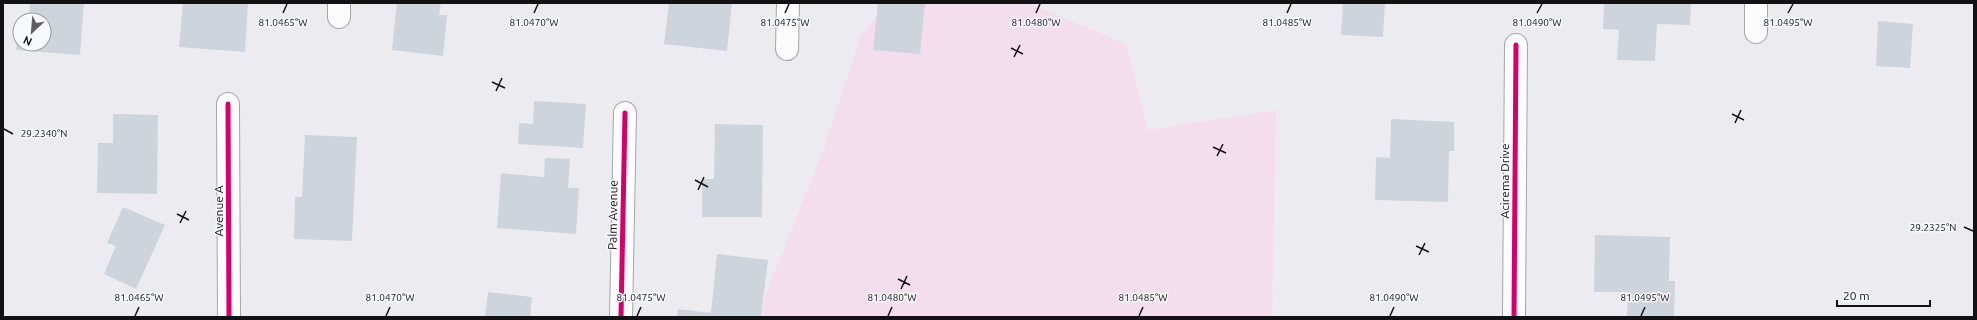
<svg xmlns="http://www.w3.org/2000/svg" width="1977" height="320" font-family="Ubuntu,sans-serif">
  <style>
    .green { fill: #f4ddec }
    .building { fill: #ced4db; fill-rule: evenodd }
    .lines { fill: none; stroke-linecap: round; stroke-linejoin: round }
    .street-casing { stroke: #a6a6a9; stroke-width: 24 }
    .street { stroke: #fcfcfd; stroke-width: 22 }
    .cycleway-casing { stroke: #f8f9fe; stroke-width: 8 }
    .cycleway { stroke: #d6006c; stroke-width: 5 }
    .ticks { fill: none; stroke: #121214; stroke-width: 1.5 }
    .labels { text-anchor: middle; stroke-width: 3; stroke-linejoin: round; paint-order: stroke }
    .street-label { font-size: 12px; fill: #121214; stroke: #f8f9fe }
    .ticks-label { font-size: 10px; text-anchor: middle; fill: #121214; stroke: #f8f9fe; stroke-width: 3; stroke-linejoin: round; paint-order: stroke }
  </style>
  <rect width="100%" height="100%" fill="#ececf0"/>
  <!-- green -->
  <polygon class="green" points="889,3 1028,3 1126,44 1148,130 1276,110 1272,317 762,317 765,296 824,148 861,35"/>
  <!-- building -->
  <g class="building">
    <path d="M30,3H84L80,55L16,50L19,17H29ZM20,20H44V44H20Z"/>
    <polygon points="183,3 248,3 245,52 179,47"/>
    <polygon points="397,3 441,3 439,15 447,15 443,56 392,50"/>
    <polygon points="669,3 732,3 727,51 664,44"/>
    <polygon points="878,3 925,3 920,54 873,50"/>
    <polygon points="1343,3 1385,3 1383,37 1341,35"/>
    <polygon points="1604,3 1691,3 1690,25 1657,24 1655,61 1617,60 1619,30 1603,29"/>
    <polygon points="1878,21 1913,24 1910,68 1876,66"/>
    <polygon points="534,101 586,104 583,148 518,144 519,123 533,124"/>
    <polygon points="113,114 158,115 157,194 97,193 98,143 113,143"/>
    <polygon points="1391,119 1454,122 1454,151 1449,151 1448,202 1375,200 1376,157 1390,158"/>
    <polygon points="715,124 763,125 762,217 702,217 702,179 714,179"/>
    <polygon points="305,135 357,137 352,241 294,239 295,197 302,197"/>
    <polygon points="545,158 570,159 568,188 579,188 576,234 497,228 501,173 544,177"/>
    <polygon points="123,207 165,225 136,289 104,274 116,246 107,243"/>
    <polygon points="1595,235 1670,237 1669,281 1675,281 1674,317 1627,317 1628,292 1594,292"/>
    <polygon points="717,254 768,260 761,317 677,317 678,309 711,313"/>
    <polygon points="488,292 532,297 530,317 485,317"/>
  </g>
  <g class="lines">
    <!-- street casing -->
    <g class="street-casing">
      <g id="street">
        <polyline points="339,3 339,17"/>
        <polyline points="1756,32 1756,3"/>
        <polyline points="787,49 788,3"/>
        <polyline points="228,104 229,317"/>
        <polyline points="621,317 625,113"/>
        <polyline points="1514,317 1516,45"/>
      </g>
    </g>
    <!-- street -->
    <use href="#street" class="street"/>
    <!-- cycleway casing -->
    <g class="cycleway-casing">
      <g id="cycleway">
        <polyline points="228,104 229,317"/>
        <polyline points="621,317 625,113"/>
        <polyline points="1514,317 1516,45"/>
      </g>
    </g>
    <!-- cycleway -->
    <use href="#cycleway" class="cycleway"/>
  </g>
  <!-- ticks -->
  <path class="ticks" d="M283,13L287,4M534,13L538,4M785,13L789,4M1036,13L1040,4M1287,13L1291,4M1537,13L1542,4M1788,13L1793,4M1011,48L1023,54M1014,57L1020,45M492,82L505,88M496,91L502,78M1732,114L1744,120M1735,123L1741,110M4,129L13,134M1213,147L1226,153M1217,156L1223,144M695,180L708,187M698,190L704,177M177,214L189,220M180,223L186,211M1964,227L1973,231M1416,246L1429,252M1419,255L1425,243M898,279L910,285M901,289L907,276M135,316L139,307M386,316L390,307M637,316L641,307M888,316L892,307M1139,316L1143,307M1390,316L1394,307M1641,316L1645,307"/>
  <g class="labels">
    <!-- street labels -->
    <g class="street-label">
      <text transform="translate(1505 181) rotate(-90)" y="4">Acirema Drive</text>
      <text transform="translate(219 211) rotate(-90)" y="4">Avenue A</text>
      <text transform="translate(613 215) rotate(-89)" y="4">Palm Avenue</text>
    </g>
  </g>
  <g class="ticks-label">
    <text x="283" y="26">81.0465°W</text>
    <text x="534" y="26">81.0470°W</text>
    <text x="785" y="26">81.0475°W</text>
    <text x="1036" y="26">81.0480°W</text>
    <text x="1537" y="26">81.0490°W</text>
    <text x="1287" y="26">81.0485°W</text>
    <text x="1788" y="26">81.0495°W</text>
    <text x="44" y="137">29.2340°N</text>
    <text x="1933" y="231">29.2325°N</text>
    <text x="139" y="301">81.0465°W</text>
    <text x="390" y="301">81.0470°W</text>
    <text x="641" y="301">81.0475°W</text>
    <text x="892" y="301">81.0480°W</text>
    <text x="1143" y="301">81.0485°W</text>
    <text x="1394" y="301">81.0490°W</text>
    <text x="1645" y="301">81.0495°W</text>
  </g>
  <!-- border -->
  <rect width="1977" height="320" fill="none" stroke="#121214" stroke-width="8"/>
  <!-- north arrow -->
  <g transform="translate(32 32) rotate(206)"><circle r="19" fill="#f8f9fe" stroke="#9c9da0"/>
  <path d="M0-3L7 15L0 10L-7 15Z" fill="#5e5e61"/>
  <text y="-6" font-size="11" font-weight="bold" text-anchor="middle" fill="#121214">N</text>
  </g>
  <!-- scale -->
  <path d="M1837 300v6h93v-6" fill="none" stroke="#121214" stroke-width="2"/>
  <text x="1843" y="300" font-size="12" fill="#121214" stroke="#f8f9fe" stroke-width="3" paint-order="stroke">20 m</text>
</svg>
